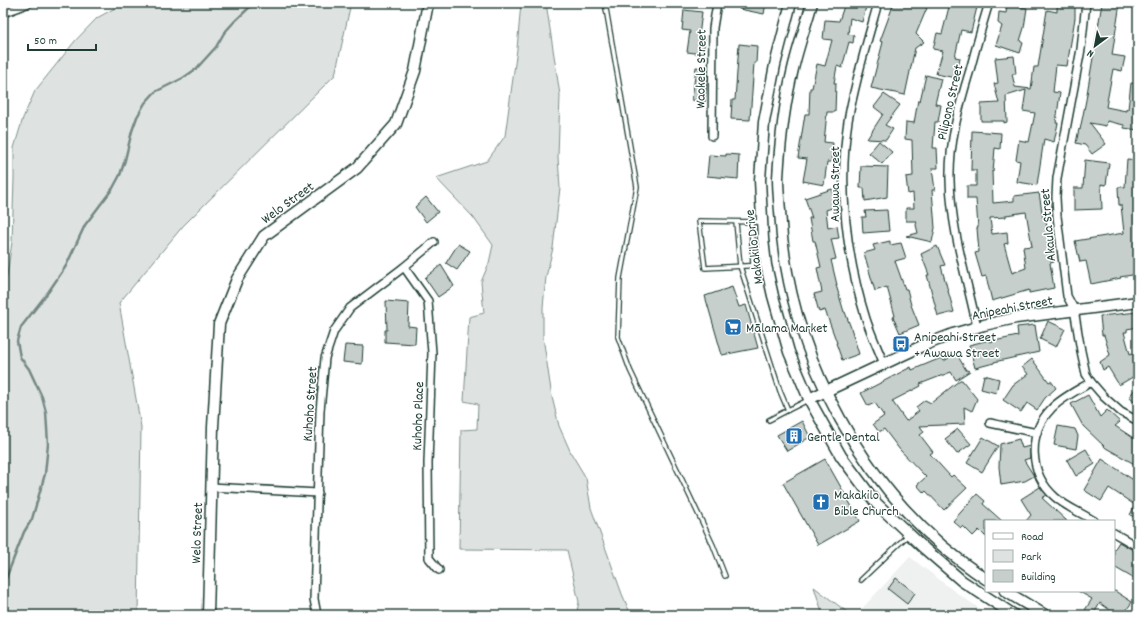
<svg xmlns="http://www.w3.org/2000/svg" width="1141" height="618" font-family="Dekko,sans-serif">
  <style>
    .built { fill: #eef1f0 }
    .green { fill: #dee3e2; stroke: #7e908b }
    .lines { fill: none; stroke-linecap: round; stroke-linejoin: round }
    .stream { stroke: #758883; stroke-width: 2.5 }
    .building { fill: #c7cfcc; stroke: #1f3d34; fill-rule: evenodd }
    .lane-casing { stroke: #1f3d34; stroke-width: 6 }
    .street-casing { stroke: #1f3d34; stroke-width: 10 }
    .secondary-casing { stroke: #1f3d34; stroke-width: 13 }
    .lane { stroke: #fff; stroke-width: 3.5 }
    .street { stroke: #fff; stroke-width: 7 }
    .secondary { stroke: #fff; stroke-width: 10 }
    .labels { text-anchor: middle; stroke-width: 3; stroke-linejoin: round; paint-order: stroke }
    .street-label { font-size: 14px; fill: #1f3d34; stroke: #fff }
    .poi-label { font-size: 14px; fill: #1f3d34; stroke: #fff; text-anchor: start }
  </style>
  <rect width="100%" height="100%" fill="#fff"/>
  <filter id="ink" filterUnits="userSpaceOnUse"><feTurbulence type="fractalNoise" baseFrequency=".025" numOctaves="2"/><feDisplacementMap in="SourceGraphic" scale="8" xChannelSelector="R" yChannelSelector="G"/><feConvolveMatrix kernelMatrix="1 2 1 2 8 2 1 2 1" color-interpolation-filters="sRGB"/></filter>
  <g filter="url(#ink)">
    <!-- built -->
    <polygon class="built" points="910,557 954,591 989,615 856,615"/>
    <!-- green -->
    <g class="green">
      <polygon points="124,3 351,3 335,75 183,226 119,303 141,427 138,615 3,615 3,286 7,275 12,242 14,178 14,148 23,118 35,91 75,41 97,18"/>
      <polygon points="521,3 546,3 560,95 558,157 560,188 553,248 546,277 543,307 543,337 552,397 559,426 571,453 586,478 591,508 622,594 631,615 576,615 579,602 567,550 459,549 461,430 477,429 478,404 464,401 469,317 484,313 481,282 489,263 493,245 473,217 436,178 487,161 505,136 517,49"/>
      <polygon points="814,587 851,615 823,615"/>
    </g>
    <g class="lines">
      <!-- stream -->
      <polyline class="stream" points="3,586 24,532 32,519 45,474 48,444 46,412 42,397 29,369 20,357 17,341 21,327 49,291 66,266 85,225 113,188 120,175 125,160 132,131 137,117 145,103 155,92 183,78 196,69 216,47 224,33 234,22 254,3"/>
    </g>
    <!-- building -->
    <g class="building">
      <polygon points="740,3 766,3 764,14 739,9"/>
      <polygon points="845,3 867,3 862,22 850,18 848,34 854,35 853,43 849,42 842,68 837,66 834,83 836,83 835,112 827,112 824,142 833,143 831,162 827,162 824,185 803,181 807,159 798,158 805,114 809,114 810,88 812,88 817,64 825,66 832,40 823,39 825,20 839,21"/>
      <polygon points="894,3 916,3 927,8 916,34 924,42 915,48 905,95 871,88 883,42 880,41"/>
      <polygon points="950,3 978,3 971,32 961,30 955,57 960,58 956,78 936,74 943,51 933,49 937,33 942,34"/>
      <polygon points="1057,3 1075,3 1075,18 1067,66 1056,65 1053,92 1060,93 1056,123 1058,123 1054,142 1044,139 1037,185 1017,182 1020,161 1016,160 1019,140 1029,142 1035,113 1023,111 1026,90 1006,96 1007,122 1004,123 1004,121 981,121 981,104 999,103 994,84 998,83 995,58 1014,56 1016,74 1012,74 1015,87 1031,89 1034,67 1038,67 1047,10 1057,12"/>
      <polygon points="1102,3 1120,3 1112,55 1125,57 1122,71 1113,69 1106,107 1126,111 1126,109 1128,109 1131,83 1138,84 1138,130 1124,128 1124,125 1107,121 1106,126 1090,123 1106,144 1092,154 1085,145 1076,143 1079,129 1080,130 1086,100"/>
      <polygon points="1007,5 1027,8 1024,28 1020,41 1023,43 1020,53 996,45 1002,26 998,23 999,12 1006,13"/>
      <polygon points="684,10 702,12 699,36 705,37 703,54 687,52 690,31 682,30"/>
      <polygon points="739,44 757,46 756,63 754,63 750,120 731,119 732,100 735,100"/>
      <polygon points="696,67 708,69 705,102 692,100"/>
      <polygon points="926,75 941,79 935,104 941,105 938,122 935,122 933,148 937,148 938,168 932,168 935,190 932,190 935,228 932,242 906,236 918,233 916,225 917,221 906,221 906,208 914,208 913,193 908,194 906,177 913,176 912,140 905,139 906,122 914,123 918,100 920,101"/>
      <polygon points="884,94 900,105 885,125 893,129 886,140 867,139 883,114 874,107"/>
      <path d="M972,131L1001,133L1000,149L995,148L993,172L992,171L993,203L1014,201V196L1039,193L1043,218L1045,217L1054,262L1050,263L1054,288L1029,293V290L992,301L986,276L982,277L975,253L979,252L977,228H978L976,199H967V186H976V170H971ZM1026,212L1032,246L1023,247L1026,268L1012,273L1004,244L1008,243L1007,232L992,234L990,218L1006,217V215Z"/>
      <polygon points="879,141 892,152 882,164 869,153"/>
      <polygon points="726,154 739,155 738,179 707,176 709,155 726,156"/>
      <polygon points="1127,159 1138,160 1138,274 1120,277 1121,278 1091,284 1086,261 1080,262 1075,241 1124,233 1121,205 1119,205 1118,187 1125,187"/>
      <polygon points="1085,160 1109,163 1106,185 1101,184 1102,209 1074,210 1074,188 1083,188"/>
      <polygon points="861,166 888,167 887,197 865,201 864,188 860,188"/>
      <polygon points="832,189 838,206 826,210 828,228 837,226 839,238 831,239 836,259 831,260 837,285 836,285 844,312 845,312 851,328 859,354 842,360 836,343 837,343 825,310 819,312 814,294 822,292 817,268 821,267 815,241 813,241 809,218 812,218 805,198"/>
      <polygon points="426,197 438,212 426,222 415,207"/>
      <polygon points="887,210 889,231 863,233 862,217 866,217 865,211"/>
      <polygon points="890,241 890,245 901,243 906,258 895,261 905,289 907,289 911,305 919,325 900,333 893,317 895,316 887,287 875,291 864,253 875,250 873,245"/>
      <polygon points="458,244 470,251 457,270 446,263"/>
      <polygon points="937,246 945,265 941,266 954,312 938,316 927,275 929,275 921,254"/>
      <polygon points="441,265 454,286 438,297 425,278"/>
      <polygon points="732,287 739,307 746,305 758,348 722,355 705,296"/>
      <polygon points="386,301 409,303 408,326 416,327 415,344 385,342 385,330 387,330"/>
      <polygon points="1138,312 1138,327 1127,329 1127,332 1124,332 1130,354 1132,353 1138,363 1138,374 1119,385 1108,367 1103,370 1100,362 1110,355 1104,335 1102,335 1100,316"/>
      <polygon points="1048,321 1065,329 1056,347 1040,339"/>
      <polygon points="1035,325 1039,352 994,362 994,363 975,368 969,345 989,340 989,342 1018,336 1017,327"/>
      <polygon points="345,345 363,346 362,364 343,362"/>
      <polygon points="956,353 966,370 970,371 956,380 951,372 920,384 921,386 892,401 906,421 919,411 916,407 925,400 931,403 960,380 962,380 977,399 972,411 964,407 965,424 920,426 924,432 920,435 933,452 930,454 951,477 953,475 967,488 944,510 926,491 924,493 917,485 926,477 900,450 884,429 879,432 873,424 884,416 875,403 868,406 861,393 911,367 912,370 941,358 944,361"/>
      <polygon points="1032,359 1049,382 1051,381 1056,388 1045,398 1037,410 1027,403 1021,412 1003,400 1013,385 1028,374 1022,367"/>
      <polygon points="984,375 999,379 996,393 981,389"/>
      <polygon points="1138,385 1138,397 1134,402 1129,397"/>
      <polygon points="1088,395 1100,417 1107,410 1120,422 1115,426 1138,441 1138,466 1106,448 1083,426 1071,404"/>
      <polygon points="802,421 810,437 787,451 777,435"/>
      <polygon points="1058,426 1075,429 1078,436 1076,449 1054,445"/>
      <polygon points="958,429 971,444 957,454 945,439"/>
      <polygon points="983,437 998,446 982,472 967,463"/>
      <polygon points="1019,439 1022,448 1030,446 1030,458 1024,460 1034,476 1025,481 1001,485 999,467 1000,444"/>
      <polygon points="1086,449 1095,464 1076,476 1067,460"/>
      <polygon points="825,459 860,521 818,545 783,483"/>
      <polygon points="1102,459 1138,483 1138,519 1130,515 1135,505 1109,488 1101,501 1084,490"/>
      <polygon points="1040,487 1047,495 1042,498 1067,521 1026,521 1031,515 1021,499"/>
      <polygon points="977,494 985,501 983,504 1002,521 986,521 986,537 979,530 973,536 963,526 961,528 953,521"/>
      <polygon points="1119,542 1138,553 1138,581 1114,567 1114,550"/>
      <polygon points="896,578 915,593 907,604 888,589"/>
      <polygon points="1078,591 1115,591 1132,602 1123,615 1113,615 1114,613 1100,603 1093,615 1085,610 1092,599"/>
    </g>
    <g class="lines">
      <!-- lane casing -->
      <g class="lane-casing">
        <g id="lane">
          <polyline points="605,3 637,187 620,278 618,337 630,370 713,545 725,576"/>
          <polyline points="736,222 740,266 780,391 788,410 808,400"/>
          <polyline points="751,222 753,266"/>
          <polyline points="762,222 699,221 705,268 765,265"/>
          <polyline points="769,420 788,410"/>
          <polyline points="861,580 908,535"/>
        </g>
      </g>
      <!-- street casing -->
      <g class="street-casing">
        <g id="street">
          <path d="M878,3C867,42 855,81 848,121C838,186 846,256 866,319C871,334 878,349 884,364"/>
          <polyline points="1086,3 1081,49 1057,178 1056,197 1057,216 1067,296 1074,309 1081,351 1086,374 1091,382 1104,397 1121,412 1138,421"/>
          <polyline points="3,13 17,8 29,3"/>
          <polyline points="712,136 713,28 717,3"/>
          <polyline points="404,267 428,301 432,353 428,463 429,558 439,570"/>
          <path d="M977,327C967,279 951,230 950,180C949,142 959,106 970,70C976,48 982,25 989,3"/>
          <path d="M1091,382C1078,390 1061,398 1051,409C1027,434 1029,474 1055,497C1066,507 1082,513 1094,521"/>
          <polyline points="990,423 1037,433"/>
          <polyline points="211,487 318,493"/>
          <polyline points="1114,533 1138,547"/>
          <polyline points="317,615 314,599 320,411 325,358 334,331 350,308 404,267 434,242"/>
        </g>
      </g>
      <!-- secondary casing -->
      <g class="secondary-casing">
        <g id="secondary">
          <polyline points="791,3 775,65 764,122 760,180 763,239 766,265 773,296 789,352 809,399 841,456 876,503 925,549 962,581 1014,615"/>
          <path d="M812,3C806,25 798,47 793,69C784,105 780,142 778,178C778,189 779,200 780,211C787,355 865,499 986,579"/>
          <polyline points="809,399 922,346 953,334 984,325 1016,318 1138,302"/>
          <polyline points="1005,591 1045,615"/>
          <polyline points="208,615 213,427 219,324 237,279 264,236 357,168 396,124 415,71 428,3"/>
        </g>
      </g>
      <!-- lane -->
      <use href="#lane" class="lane"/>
      <!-- street -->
      <use href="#street" class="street"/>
      <!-- secondary -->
      <use href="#secondary" class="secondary"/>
    </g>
  </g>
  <!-- icons -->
  <defs>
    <g id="supermarket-square" transform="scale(0.9)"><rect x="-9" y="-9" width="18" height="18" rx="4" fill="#1f6fb2" stroke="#fff"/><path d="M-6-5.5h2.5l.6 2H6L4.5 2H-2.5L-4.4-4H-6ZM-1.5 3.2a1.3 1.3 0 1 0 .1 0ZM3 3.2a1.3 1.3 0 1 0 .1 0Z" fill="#fff"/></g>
    <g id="bus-square" transform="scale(0.9)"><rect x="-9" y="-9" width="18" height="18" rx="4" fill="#1f6fb2" stroke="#fff"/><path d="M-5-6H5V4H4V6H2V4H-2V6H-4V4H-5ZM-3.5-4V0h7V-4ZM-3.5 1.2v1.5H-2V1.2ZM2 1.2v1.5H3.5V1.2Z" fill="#fff"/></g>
    <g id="building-square" transform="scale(0.9)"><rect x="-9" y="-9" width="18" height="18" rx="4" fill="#1f6fb2" stroke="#fff"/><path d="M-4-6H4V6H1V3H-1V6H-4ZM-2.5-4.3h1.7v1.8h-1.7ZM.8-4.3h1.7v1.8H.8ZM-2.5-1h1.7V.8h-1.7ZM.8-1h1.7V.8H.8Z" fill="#fff"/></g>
    <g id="church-square" transform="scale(0.9)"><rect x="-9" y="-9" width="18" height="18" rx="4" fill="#1f6fb2" stroke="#fff"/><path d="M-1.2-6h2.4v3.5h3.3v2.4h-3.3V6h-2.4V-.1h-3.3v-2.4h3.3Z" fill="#fff"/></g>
  </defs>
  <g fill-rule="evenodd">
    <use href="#supermarket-square" x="733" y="327"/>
    <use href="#bus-square" x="901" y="344"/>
    <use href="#building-square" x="794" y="436"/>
    <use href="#church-square" x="821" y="502"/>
  </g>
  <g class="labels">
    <!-- street labels -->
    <g class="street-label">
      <text transform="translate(700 69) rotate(-89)" y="5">Waokele Street</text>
      <text transform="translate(949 102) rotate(-77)" y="5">Pilipono Street</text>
      <text transform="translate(834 184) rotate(-90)" y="5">Awawa Street</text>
      <text transform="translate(287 202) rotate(-36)" y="5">Welo Street</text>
      <text transform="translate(1047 225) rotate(-95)" y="5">Akaula Street</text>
      <text transform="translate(753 247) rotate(-97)" y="5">Makakilo Drive</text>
      <text transform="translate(1012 307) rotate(-11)" y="5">Anipeahi Street</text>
      <text transform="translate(309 404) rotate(-86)" y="5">Kuhoho Street</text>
      <text transform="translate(417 416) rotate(-88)" y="5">Kuhoho Place</text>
      <text transform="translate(196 533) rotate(-88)" y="5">Welo Street</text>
    </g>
    <!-- poi labels -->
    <g class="poi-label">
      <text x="746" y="332">Mālama Market</text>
      <text x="914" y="341">Anipeahi Street<tspan x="914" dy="16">+ Awawa Street</tspan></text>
      <text x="807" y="441">Gentle Dental</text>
      <text x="834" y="499">Makakilo<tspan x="834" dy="16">Bible Church</tspan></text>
    </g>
  </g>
  <!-- margin -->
  <rect width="1141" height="618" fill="none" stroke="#fff" stroke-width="16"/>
  <rect x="8" y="8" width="1125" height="602" fill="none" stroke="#1f3d34" stroke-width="1.5" filter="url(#ink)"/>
  <!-- legend -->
  <rect x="985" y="520" width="130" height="72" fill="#ffffff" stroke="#a5b1ae"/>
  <rect x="993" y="533" width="20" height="6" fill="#ffffff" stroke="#a5b1ae"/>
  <text x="1021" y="540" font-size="12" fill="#1f3d34">Road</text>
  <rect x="993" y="550" width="20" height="12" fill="#dee3e2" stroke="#a5b1ae"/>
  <text x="1021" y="560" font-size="12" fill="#1f3d34">Park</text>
  <rect x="993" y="570" width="20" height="12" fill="#c7cfcc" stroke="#a5b1ae"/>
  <text x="1021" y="580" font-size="12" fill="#1f3d34">Building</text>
  <!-- north arrow -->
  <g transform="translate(1095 46) rotate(212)" stroke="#ffffff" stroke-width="3" paint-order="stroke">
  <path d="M0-3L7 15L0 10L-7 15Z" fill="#1f3d34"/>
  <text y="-6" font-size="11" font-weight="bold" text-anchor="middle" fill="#1f3d34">N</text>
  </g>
  <!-- scale -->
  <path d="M28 44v6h68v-6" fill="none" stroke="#1f3d34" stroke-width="2"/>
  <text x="34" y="44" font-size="12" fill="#1f3d34" stroke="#ffffff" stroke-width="3" paint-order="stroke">50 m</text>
</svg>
